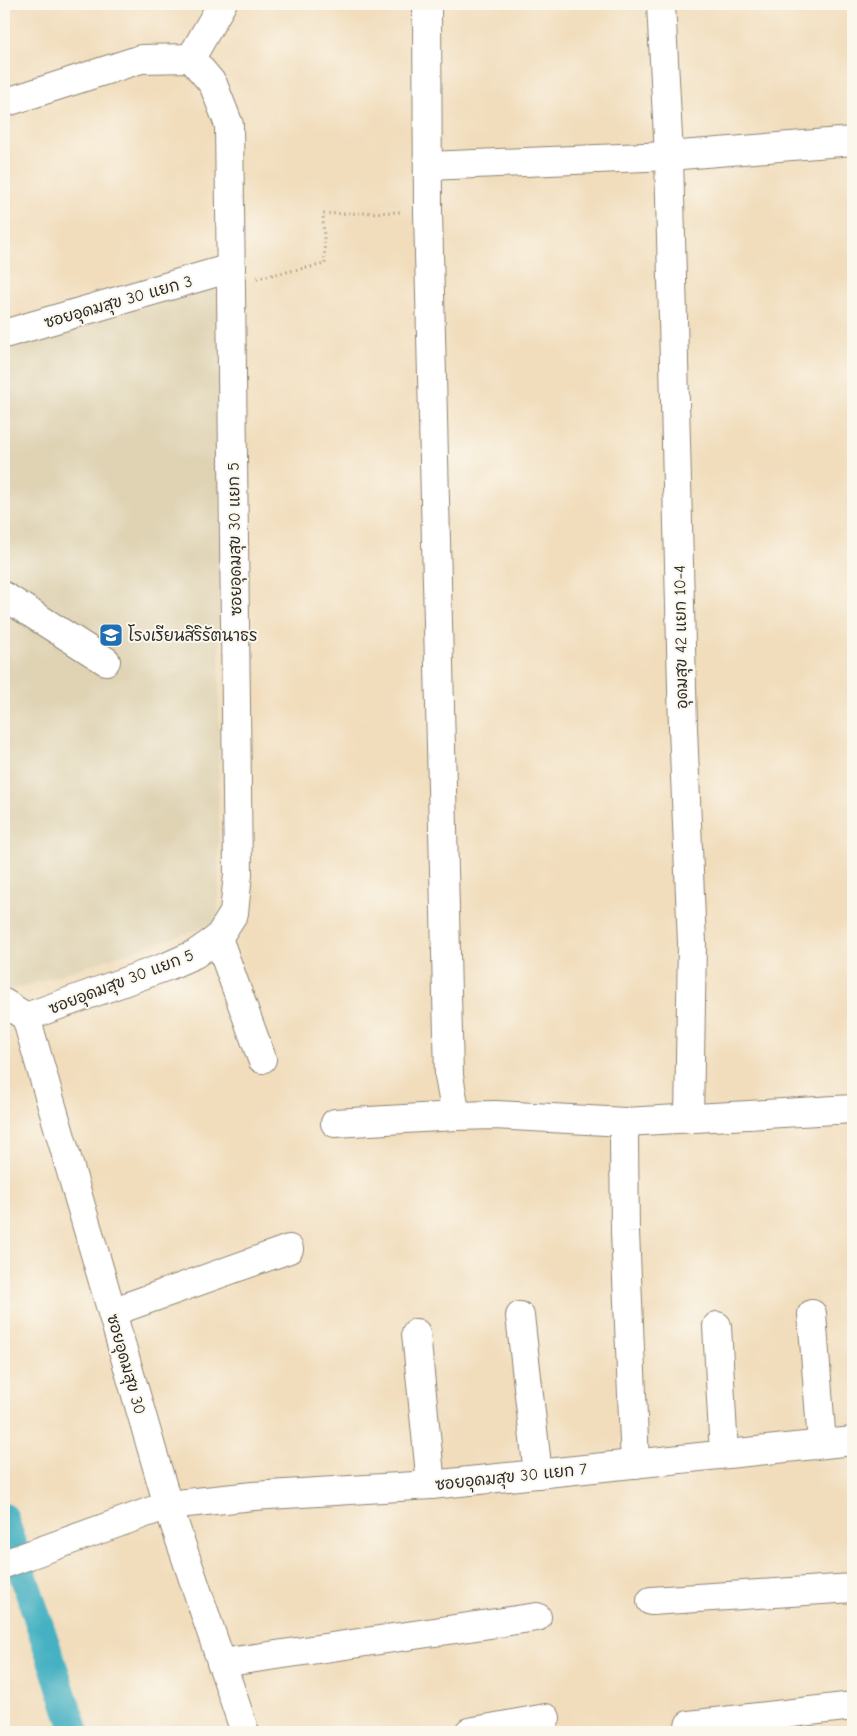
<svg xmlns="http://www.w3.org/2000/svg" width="857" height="1736" font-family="'Comic Neue','Playpen Sans Thai',sans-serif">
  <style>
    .built { fill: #dfd3b4 }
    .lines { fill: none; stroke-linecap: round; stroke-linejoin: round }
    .canal { stroke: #45b1c2; stroke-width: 28 }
    .minor-casing { stroke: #8e8474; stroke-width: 30 }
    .path { stroke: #8e8474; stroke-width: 3; stroke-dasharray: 1 4; stroke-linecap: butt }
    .minor { stroke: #fff; stroke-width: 28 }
    .labels { text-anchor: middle; stroke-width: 4; stroke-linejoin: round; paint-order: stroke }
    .street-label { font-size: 16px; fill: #2b2b2b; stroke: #fbf7ec }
    .poi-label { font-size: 16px; fill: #2b2b2b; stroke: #fbf7ec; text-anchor: start }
  </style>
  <rect width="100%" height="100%" fill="#fbf7ec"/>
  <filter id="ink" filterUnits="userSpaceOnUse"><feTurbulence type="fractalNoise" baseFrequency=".02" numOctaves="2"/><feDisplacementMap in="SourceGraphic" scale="10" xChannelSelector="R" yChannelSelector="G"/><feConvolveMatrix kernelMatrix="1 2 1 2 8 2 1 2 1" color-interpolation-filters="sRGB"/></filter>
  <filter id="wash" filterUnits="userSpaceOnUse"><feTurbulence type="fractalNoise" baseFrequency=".0096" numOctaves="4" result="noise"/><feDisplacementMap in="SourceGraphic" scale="20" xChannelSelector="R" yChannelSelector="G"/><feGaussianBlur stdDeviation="1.12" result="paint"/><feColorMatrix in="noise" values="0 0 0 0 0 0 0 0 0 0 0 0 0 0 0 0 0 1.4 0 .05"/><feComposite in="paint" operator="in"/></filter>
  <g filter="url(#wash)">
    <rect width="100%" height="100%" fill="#f1ddbc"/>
    <!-- built -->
    <polygon class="built" points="212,287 221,298 218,923 10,991 4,987 4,347"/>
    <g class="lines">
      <!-- canal -->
      <polyline class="canal" points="4,1517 75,1732"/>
    </g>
  </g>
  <g filter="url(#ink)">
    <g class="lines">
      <!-- minor casing -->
      <g class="minor-casing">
        <g id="minor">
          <polyline points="427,4 428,212 449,1076 456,1116 495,1115 625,1122 853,1109"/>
          <polyline points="661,4 669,156 683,728 692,943 689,1119"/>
          <polyline points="191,58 222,4"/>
          <polyline points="4,103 141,59 191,58"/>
          <polyline points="428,166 669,156 853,141"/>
          <polyline points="4,334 231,268"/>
          <polyline points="4,596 106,661"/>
          <polyline points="218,938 262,1059"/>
          <polyline points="4,1003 26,1017 168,1505 245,1732"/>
          <polyline points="26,1017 168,966 195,954 218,938 234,913 238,874 229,125 213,84 191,58"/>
          <polyline points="625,1122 624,1140 625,1232 635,1464"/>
          <polyline points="335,1123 456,1116"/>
          <polyline points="112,1312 289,1249"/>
          <polyline points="812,1314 822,1444"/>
          <polyline points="520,1316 538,1474"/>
          <polyline points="717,1326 724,1454"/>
          <polyline points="416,1333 431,1485"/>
          <polyline points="4,1564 168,1505 253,1496 431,1485 853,1441"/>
          <polyline points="651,1601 853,1588"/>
          <polyline points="221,1663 537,1617"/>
          <polyline points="689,1725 853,1706"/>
          <polyline points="469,1732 546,1718"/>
        </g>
      </g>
      <!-- path -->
      <polyline class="path" points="257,278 325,264 323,214 402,212"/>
      <!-- minor -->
      <use href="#minor" class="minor"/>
    </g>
  </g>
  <!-- icons -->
  <defs>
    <g id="school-square" transform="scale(1.25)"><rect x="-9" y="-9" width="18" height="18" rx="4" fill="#1f6fb2" stroke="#fbf7ec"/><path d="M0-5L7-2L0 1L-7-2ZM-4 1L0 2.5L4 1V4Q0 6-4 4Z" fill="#fff"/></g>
  </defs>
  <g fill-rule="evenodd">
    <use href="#school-square" x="111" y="635"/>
  </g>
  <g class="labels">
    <!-- street labels -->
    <g class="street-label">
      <text transform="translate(118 301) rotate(-16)" y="6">ซอยอุดมสุข 30 แยก 3</text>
      <text transform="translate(234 539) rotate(-91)" y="6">ซอยอุดมสุข 30 แยก 5</text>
      <text transform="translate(680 637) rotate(-91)" y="6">อุดมสุข 42 แยก 10-4</text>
      <text transform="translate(121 981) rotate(-21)" y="6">ซอยอุดมสุข 30 แยก 5</text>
      <text transform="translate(127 1364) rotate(74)" y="6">ซอยอุดมสุข 30</text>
      <text transform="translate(511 1476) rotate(-6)" y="6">ซอยอุดมสุข 30 แยก 7</text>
    </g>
    <!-- poi labels -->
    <g class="poi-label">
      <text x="128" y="641">โรงเรียนสิริรัตนาธร</text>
    </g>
  </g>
  <!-- margin -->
  <rect width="857" height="1736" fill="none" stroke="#fbf7ec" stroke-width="20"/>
</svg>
